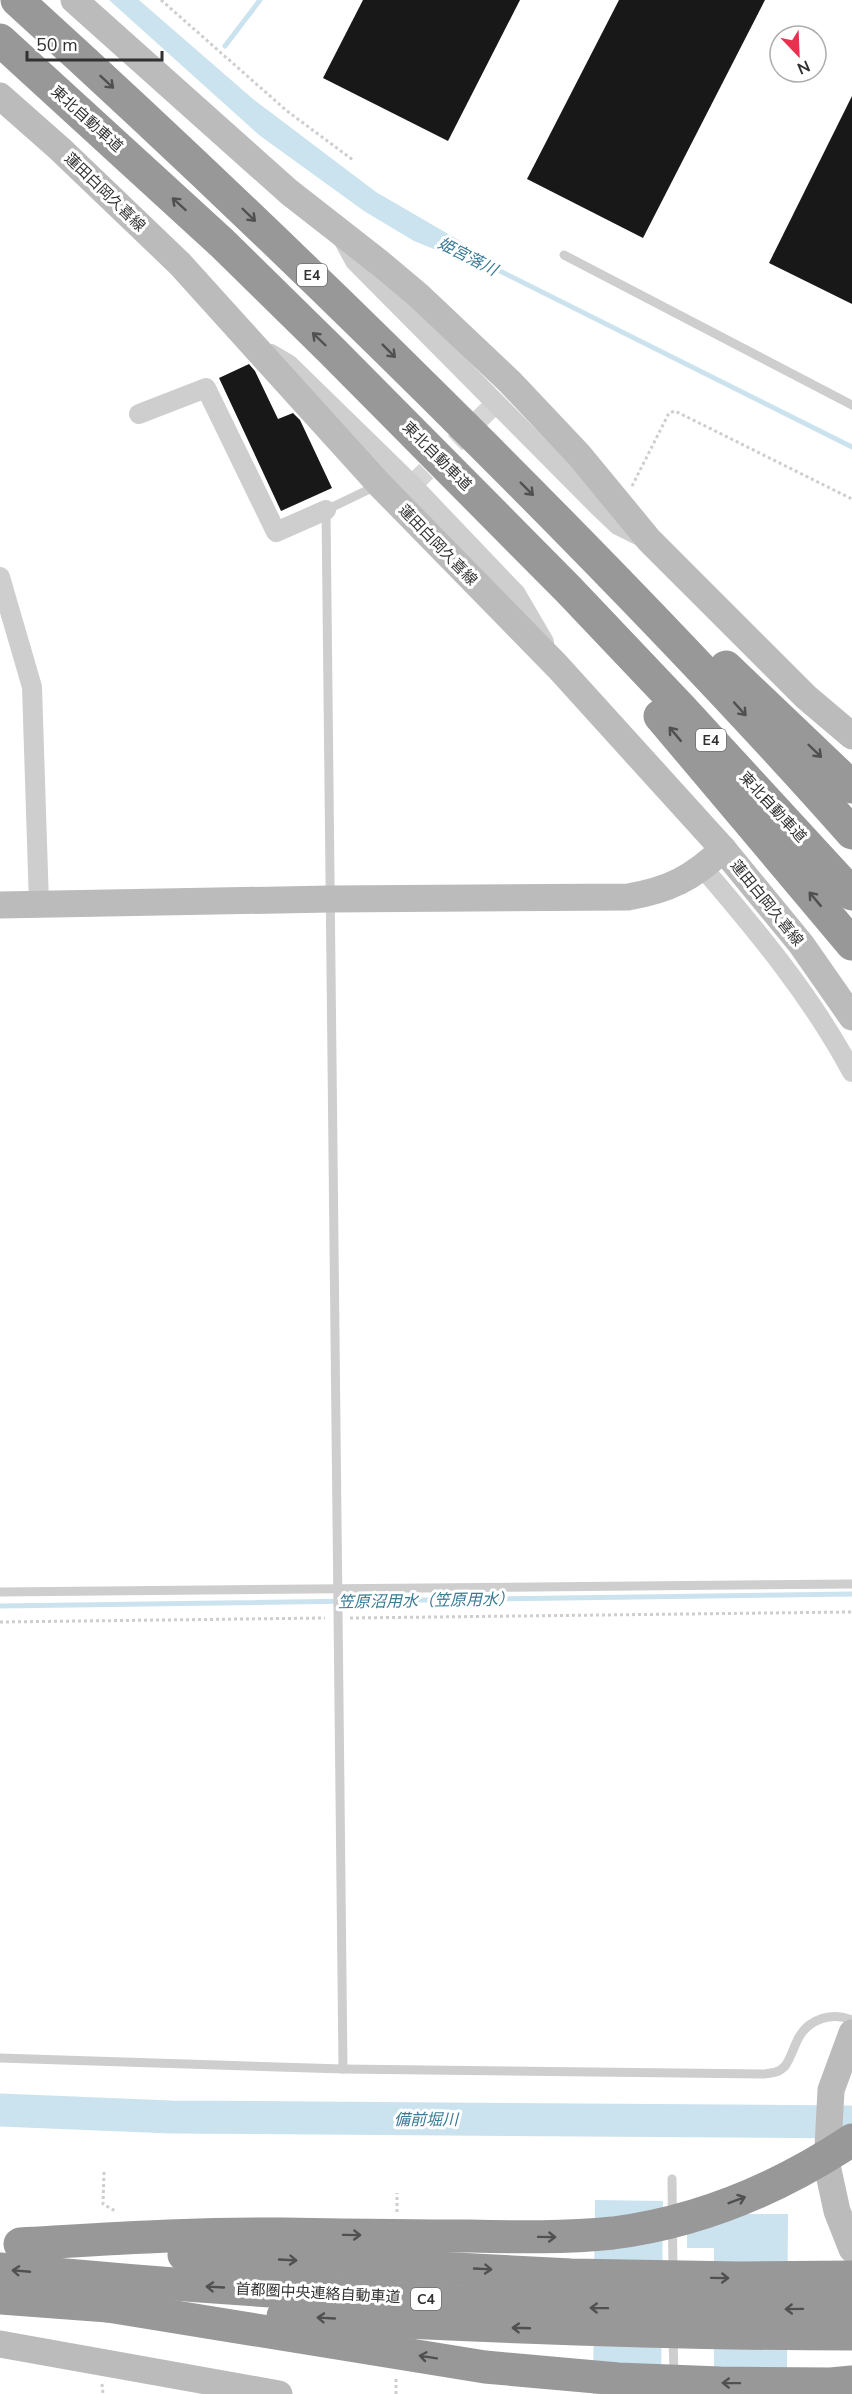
<svg xmlns="http://www.w3.org/2000/svg" width="852" height="2394" font-family="'Nunito Sans','Noto Sans JP',sans-serif">
  <style>
    .water { fill: #cbe3ee }
    .lines { fill: none; stroke-linecap: round; stroke-linejoin: round }
    .stream { stroke: #cbe3ee; stroke-width: 5 }
    .river { stroke: #cbe3ee; stroke-width: 33 }
    .building { fill: #181818 }
    .street-tunnel { stroke: #d6d6d6; stroke-width: 20; stroke-dasharray: 20 10; stroke-linecap: butt }
    .path { stroke: #cecece; stroke-width: 3; stroke-dasharray: 3 3; stroke-linecap: butt }
    .lane { stroke: #cecece; stroke-width: 9 }
    .street { stroke: #cecece; stroke-width: 20 }
    .secondary { stroke: #bbb; stroke-width: 27 }
    .highway { stroke: #989898; stroke-width: 33 }
    .highway-bridge { stroke: #989898; stroke-width: 33 }
    .oneway { stroke: #505050 }
    .labels { text-anchor: middle; stroke-width: 6; stroke-linejoin: round; paint-order: stroke }
    .shield { fill: #fff; stroke: #6f6f6f; stroke-width: 1.5 }
    .shield-label { font-size: 14px; font-weight: bold; fill: #313131 }
    .street-label { font-size: 15px; fill: #313131; stroke: #fff }
    .water-label { font-size: 16px; font-style: italic; fill: #3b7b96; stroke: #fff }
  </style>
  <rect width="100%" height="100%" fill="#fff"/>
  <!-- water -->
  <g class="water">
    <polygon points="109,0 139,0 253,99 376,192 462,242 483,269 414,241 364,211 259,135"/>
    <polygon points="595,2200 663,2201 661,2394 593,2394"/>
    <polygon points="687,2214 788,2214 787,2369 714,2369 714,2248 687,2248"/>
  </g>
  <g class="lines">
    <!-- stream -->
    <g class="stream">
      <polyline points="225,46 260,0"/>
      <polyline points="470,256 852,447"/>
      <polyline points="0,1606 852,1594"/>
    </g>
    <!-- river -->
    <polyline class="river" points="0,2110 171,2117 852,2122"/>
  </g>
  <!-- building -->
  <g class="building">
    <polygon points="363,0 520,0 448,141 323,78"/>
    <polygon points="619,0 765,0 643,238 527,179"/>
    <polygon points="852,96 852,304 769,263"/>
    <polygon points="249,364 255,371 278,419 293,413 300,420 332,488 281,511 219,378"/>
  </g>
  <g class="lines">
    <!-- street-tunnel -->
    <polyline class="street-tunnel" points="412,485 496,403"/>
    <!-- path -->
    <g class="path">
      <polyline points="161,0 287,111 353,160"/>
      <polyline points="632,486 669,413 675,411 852,499"/>
      <polyline points="350,1618 852,1612"/>
      <polyline points="0,1622 325,1618"/>
      <polyline points="104,2172 103,2204 117,2212"/>
      <polyline points="397,2212 397,2193"/>
      <polyline points="102,2384 103,2394"/>
      <polyline points="396,2394 396,2377"/>
    </g>
    <!-- lane -->
    <g class="lane">
      <polyline points="564,255 852,405"/>
      <polyline points="0,1592 852,1584"/>
      <path d="M0,2058L343,2069L763,2074C771,2073 779,2073 785,2066C791,2058 794,2046 799,2037C810,2018 833,2012 852,2020"/>
      <polyline points="343,2069 326,510 376,486"/>
      <polyline points="672,2179 673,2273"/>
      <polyline points="673,2337 674,2375"/>
    </g>
    <!-- street -->
    <g class="street">
      <polyline points="343,239 355,261 599,507 618,525 644,538"/>
      <polyline points="271,354 288,364 412,485 516,594 544,642"/>
      <polyline points="139,414 206,388 276,532 326,510"/>
      <polyline points="0,577 32,687 39,904"/>
      <path d="M703,868C758,932 812,997 852,1072"/>
    </g>
    <!-- secondary -->
    <g class="secondary">
      <polyline points="74,0 289,192 381,264 418,295 510,382 579,455 649,540 806,697 852,736"/>
      <polyline points="0,96 60,149 180,264 379,484 558,667 723,849 801,944 852,1017"/>
      <path d="M0,905L330,899L628,897C669,890 693,878 723,849"/>
      <polyline points="852,2033 831,2090 827,2165 837,2211 852,2249"/>
      <polyline points="0,2344 279,2394"/>
    </g>
    <!-- highway -->
    <g class="highway">
      <path d="M17,0C177,145 332,294 484,446C610,572 734,700 852,833"/>
      <polyline points="0,40 222,243 331,350 568,589 681,708 852,894"/>
      <polyline points="726,667 852,787"/>
      <polyline points="660,716 852,944"/>
      <polyline points="0,2298 108,2306"/>
    </g>
    <!-- highway-bridge -->
    <g class="highway-bridge">
      <path d="M20,2244C108,2239 195,2233 283,2234C345,2235 407,2236 469,2236C517,2237 565,2238 613,2233C699,2222 781,2187 852,2140"/>
      <polyline points="184,2255 571,2275 740,2278 852,2277"/>
      <path d="M0,2269C283,2296 568,2312 852,2308"/>
      <polyline points="108,2306 485,2367 618,2379 720,2383 831,2384 852,2382"/>
      <path d="M283,2316C473,2326 662,2334 852,2334"/>
    </g>
  </g>
  <!-- one-way arrows -->
  <defs><path id="oneway-shaft" d="M-6 0H5M1.5-3L5.5 0L1.5 3" fill="none" stroke-width="1.6" stroke-linecap="round" stroke-linejoin="round" transform="scale(1.5)"/></defs>
  <g class="oneway">
    <use href="#oneway-shaft" transform="translate(107 82) rotate(43)"/>
    <use href="#oneway-shaft" transform="translate(179 204) rotate(-138)"/>
    <use href="#oneway-shaft" transform="translate(249 215) rotate(44)"/>
    <use href="#oneway-shaft" transform="translate(319 339) rotate(-136)"/>
    <use href="#oneway-shaft" transform="translate(389 351) rotate(45)"/>
    <use href="#oneway-shaft" transform="translate(527 489) rotate(45)"/>
    <use href="#oneway-shaft" transform="translate(740 709) rotate(48)"/>
    <use href="#oneway-shaft" transform="translate(675 734) rotate(-130)"/>
    <use href="#oneway-shaft" transform="translate(815 751) rotate(44)"/>
    <use href="#oneway-shaft" transform="translate(815 899) rotate(-130)"/>
    <use href="#oneway-shaft" transform="translate(737 2200) rotate(-21)"/>
    <use href="#oneway-shaft" transform="translate(352 2235) rotate(1)"/>
    <use href="#oneway-shaft" transform="translate(547 2237) rotate(1)"/>
    <use href="#oneway-shaft" transform="translate(288 2260) rotate(3)"/>
    <use href="#oneway-shaft" transform="translate(483 2269) rotate(3)"/>
    <use href="#oneway-shaft" transform="translate(21 2271) rotate(-175)"/>
    <use href="#oneway-shaft" transform="translate(720 2278) rotate(1)"/>
    <use href="#oneway-shaft" transform="translate(215 2287) rotate(-177)"/>
    <use href="#oneway-shaft" transform="translate(599 2308) rotate(-179)"/>
    <use href="#oneway-shaft" transform="translate(794 2309) rotate(179)"/>
    <use href="#oneway-shaft" transform="translate(326 2318) rotate(-177)"/>
    <use href="#oneway-shaft" transform="translate(521 2328) rotate(-178)"/>
    <use href="#oneway-shaft" transform="translate(428 2357) rotate(-171)"/>
    <use href="#oneway-shaft" transform="translate(731 2383) rotate(-179)"/>
  </g>
  <g class="labels">
    <!-- shield labels -->
    <g class="shield">
      <rect x="297" y="264" width="30" height="22" rx="4.5"/>
      <rect x="696" y="729" width="30" height="22" rx="4.5"/>
      <rect x="411" y="2288" width="30" height="22" rx="4.5"/>
    </g>
    <g class="shield-label">
      <text x="312" y="280">E4</text>
      <text x="711" y="745">E4</text>
      <text x="426" y="2304">C4</text>
    </g>
    <!-- street labels -->
    <g class="street-label">
      <text transform="translate(87 119) rotate(42)" y="5">東北自動車道</text>
      <text transform="translate(105 192) rotate(44)" y="5">蓮田白岡久喜線</text>
      <text transform="translate(437 456) rotate(45)" y="5">東北自動車道</text>
      <text transform="translate(438 545) rotate(46)" y="5">蓮田白岡久喜線</text>
      <text transform="translate(773 807) rotate(47)" y="5">東北自動車道</text>
      <text transform="translate(767 903) rotate(51)" y="5">蓮田白岡久喜線</text>
      <text transform="translate(318 2293) rotate(3)" y="5">首都圏中央連絡自動車道</text>
    </g>
    <!-- water labels -->
    <g class="water-label">
      <text transform="translate(468 256) rotate(27)" y="6">姫宮落川</text>
      <text transform="translate(426 1600) rotate(-1)" y="6">笠原沼用水（笠原用水）</text>
      <text x="426" y="2125">備前堀川</text>
    </g>
  </g>
  <!-- north arrow -->
  <g transform="translate(798 54) rotate(157)"><circle r="28" fill="#ffffff" stroke="#adadad" stroke-width="1.5"/>
  <path d="M0-4.5L10 22L0 15L-10 22Z" fill="#eb304f"/>
  <text y="-9" font-size="16" font-weight="bold" text-anchor="middle" fill="#313131">N</text>
  </g>
  <!-- scale -->
  <path d="M27 51v9h135v-9" fill="none" stroke="#313131" stroke-width="3"/>
  <text x="36" y="51" font-size="18" fill="#313131" stroke="#ffffff" stroke-width="4.5" paint-order="stroke">50 m</text>
</svg>
